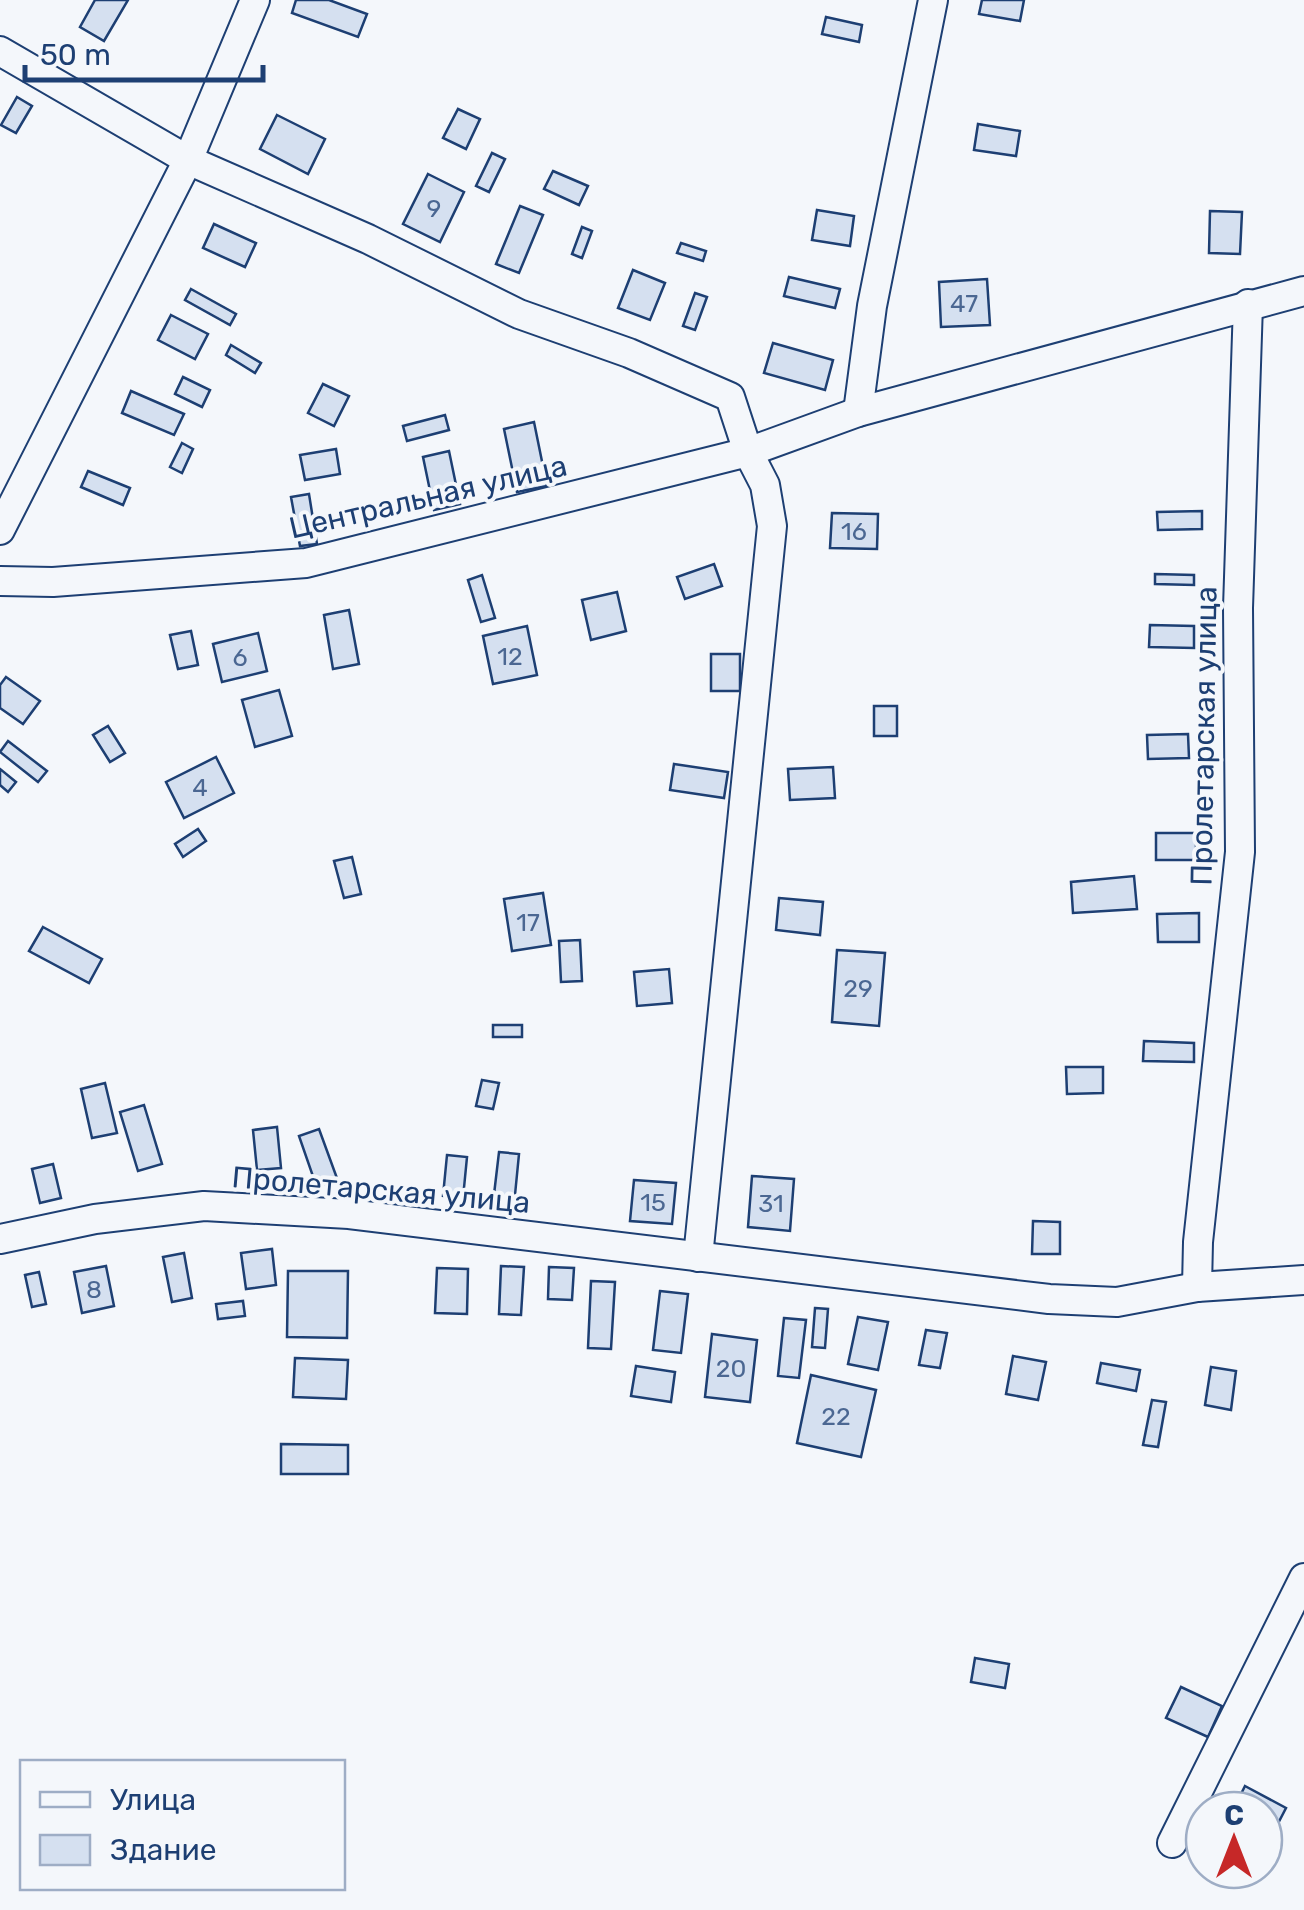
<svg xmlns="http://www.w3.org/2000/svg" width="1304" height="1910" font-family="Rubik,sans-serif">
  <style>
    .building { fill: #d5e0f0; stroke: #1d3f73; stroke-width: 2.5 }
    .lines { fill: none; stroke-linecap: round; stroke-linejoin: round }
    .minor-casing { stroke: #1d3f73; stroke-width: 32 }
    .minor { stroke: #f4f7fb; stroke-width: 28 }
    .labels { text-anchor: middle; stroke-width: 8; stroke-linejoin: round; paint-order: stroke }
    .number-label { font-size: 25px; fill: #4b6792 }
    .street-label { font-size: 30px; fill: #1d3f73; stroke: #f4f7fb }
  </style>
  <rect width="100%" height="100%" fill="#f4f7fb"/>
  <!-- building -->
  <g class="building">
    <polygon points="95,0 128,0 104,41 80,27"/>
    <polygon points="296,0 329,0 367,14 358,37 292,13"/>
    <polygon points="982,0 1024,0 1020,21 979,14"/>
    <polygon points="826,17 862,25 859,42 822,34"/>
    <polygon points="17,97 32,106 16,133 1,125"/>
    <polygon points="458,109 480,119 466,149 443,138"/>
    <polygon points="277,115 325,139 308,174 260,149"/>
    <polygon points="978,124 1020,131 1016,156 974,150"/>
    <polygon points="492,153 505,159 489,192 476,186"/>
    <polygon points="553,171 588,186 579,205 544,189"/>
    <polygon points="428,174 464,192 440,242 403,224"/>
    <polygon points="520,206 543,215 519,273 496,264"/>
    <polygon points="817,210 854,216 850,246 812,240"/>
    <polygon points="1210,211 1242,212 1240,254 1209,253"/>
    <polygon points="214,224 256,243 245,267 203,248"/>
    <polygon points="582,227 592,231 582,258 572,254"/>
    <polygon points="681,243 706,251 703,261 677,253"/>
    <polygon points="633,270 665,283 650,320 618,308"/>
    <polygon points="789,277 840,289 835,308 784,296"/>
    <polygon points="987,279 990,325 941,327 939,282"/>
    <polygon points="191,289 236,314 230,325 185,300"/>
    <polygon points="695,293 707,297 695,330 683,326"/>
    <polygon points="171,315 208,334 195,359 158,340"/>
    <polygon points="773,343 833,360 825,390 764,373"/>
    <polygon points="231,345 261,363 255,373 226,355"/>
    <polygon points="183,377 210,390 202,407 175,394"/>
    <polygon points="323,384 349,396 334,426 308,413"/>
    <polygon points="131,391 184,414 174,435 122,413"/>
    <polygon points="445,415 449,430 407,441 403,426"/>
    <polygon points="534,422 547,486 517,492 504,429"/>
    <polygon points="182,443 193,449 182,473 170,467"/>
    <polygon points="336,449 340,474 305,480 300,455"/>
    <polygon points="449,451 460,504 434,510 423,457"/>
    <polygon points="88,471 130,488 123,505 81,487"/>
    <polygon points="309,494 317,544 300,546 291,497"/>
    <polygon points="1202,511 1202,529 1158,530 1157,512"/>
    <polygon points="832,513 878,514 877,549 830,548"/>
    <polygon points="714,564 722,586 685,599 677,577"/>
    <polygon points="1155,574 1194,575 1194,585 1155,584"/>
    <polygon points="482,575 495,618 481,622 468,580"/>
    <polygon points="617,592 626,631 591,640 582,600"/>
    <polygon points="349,610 359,664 333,669 324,615"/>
    <polygon points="1150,625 1194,626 1194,648 1149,647"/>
    <polygon points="527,626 537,675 493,684 483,636"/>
    <polygon points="191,631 198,665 178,669 170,635"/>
    <polygon points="258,633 267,671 222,682 213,644"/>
    <rect x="711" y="654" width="29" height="37"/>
    <polygon points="6,677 40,701 23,724 0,708 0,685"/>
    <polygon points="279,690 292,736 255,747 242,700"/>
    <rect x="874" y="706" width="23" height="30"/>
    <polygon points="108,726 125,753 110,762 93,735"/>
    <polygon points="1188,734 1189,758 1148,759 1147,735"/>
    <polygon points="8,741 47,771 38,782 0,752"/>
    <polygon points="216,757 234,793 184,818 166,782"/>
    <polygon points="674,764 728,772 724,798 670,790"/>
    <polygon points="833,767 835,798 790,800 788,769"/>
    <polygon points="0,769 16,782 8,792 0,785"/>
    <polygon points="198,829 206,841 183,857 175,844"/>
    <rect x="1156" y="833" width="40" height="27"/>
    <polygon points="352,857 361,894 344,898 334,861"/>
    <polygon points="1134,876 1137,909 1073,913 1071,882"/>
    <polygon points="543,893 551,945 512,951 504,899"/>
    <polygon points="779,898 823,902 820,935 776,930"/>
    <polygon points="1199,913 1199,942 1158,942 1157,914"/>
    <polygon points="43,927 102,959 89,983 29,951"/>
    <polygon points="580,940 582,981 561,982 559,941"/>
    <polygon points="837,950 885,953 879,1026 832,1022"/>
    <polygon points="669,969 672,1003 637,1006 634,972"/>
    <rect x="493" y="1025" width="29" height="12"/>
    <polygon points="1144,1041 1194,1043 1194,1062 1143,1061"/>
    <polygon points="1066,1067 1103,1067 1103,1093 1067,1094"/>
    <polygon points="482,1080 499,1083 493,1109 476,1106"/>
    <polygon points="105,1083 117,1133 92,1138 81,1089"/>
    <polygon points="144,1105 162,1164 138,1171 120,1112"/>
    <polygon points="277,1127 281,1168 257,1170 253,1130"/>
    <polygon points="319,1129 338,1181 317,1188 299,1136"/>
    <polygon points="499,1152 519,1154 514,1205 493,1203"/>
    <polygon points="447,1155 467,1157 463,1198 443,1196"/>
    <polygon points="53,1164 61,1198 40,1203 32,1169"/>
    <polygon points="752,1176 794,1179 790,1231 748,1227"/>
    <polygon points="634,1180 676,1183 672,1224 630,1221"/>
    <polygon points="1033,1221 1060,1222 1060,1254 1032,1254"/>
    <polygon points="272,1249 276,1285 246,1289 241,1253"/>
    <polygon points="184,1253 192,1298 172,1302 163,1257"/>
    <polygon points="106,1266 114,1306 82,1313 74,1272"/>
    <polygon points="501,1266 524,1267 521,1315 499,1314"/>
    <polygon points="549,1267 574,1268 572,1300 548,1299"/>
    <polygon points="437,1268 468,1269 467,1314 435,1313"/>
    <polygon points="288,1271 348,1271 347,1338 287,1337"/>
    <polygon points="39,1272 46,1304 32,1307 25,1275"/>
    <polygon points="591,1281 615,1282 611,1349 588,1348"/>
    <polygon points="660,1291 688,1294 681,1353 653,1350"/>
    <polygon points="243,1301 245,1316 218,1319 216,1304"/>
    <polygon points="815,1308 828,1309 825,1348 812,1347"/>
    <polygon points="858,1317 888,1322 878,1370 848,1364"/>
    <polygon points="784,1318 806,1320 799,1378 778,1376"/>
    <polygon points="926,1330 947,1333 940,1368 919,1365"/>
    <polygon points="712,1334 757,1340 750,1402 705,1397"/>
    <polygon points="1013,1356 1046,1362 1038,1400 1006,1394"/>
    <polygon points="295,1358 348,1360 346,1399 293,1397"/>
    <polygon points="1101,1363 1140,1370 1136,1391 1097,1383"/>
    <polygon points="636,1366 675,1372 671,1402 631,1396"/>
    <polygon points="1211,1367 1236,1371 1231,1410 1205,1405"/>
    <polygon points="811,1375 876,1390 861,1457 797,1443"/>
    <polygon points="1152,1400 1166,1402 1158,1447 1143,1445"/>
    <polygon points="281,1444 348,1445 348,1474 281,1474"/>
    <polygon points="975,1658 1009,1664 1005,1688 971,1682"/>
    <polygon points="1181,1687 1222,1706 1208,1737 1166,1718"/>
    <polygon points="1245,1786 1286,1808 1272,1835 1264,1830 1264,1810 1233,1810"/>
  </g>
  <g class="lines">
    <!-- minor casing -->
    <g class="minor-casing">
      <g id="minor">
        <polyline points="0,51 188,160 368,239 519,314 629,353 730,397 748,452 765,485 772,526 698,1257"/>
        <polyline points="858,412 872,306 933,0"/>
        <polyline points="0,530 188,160 255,0"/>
        <polyline points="0,581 53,582 306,563 748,452 858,412 1304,291"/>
        <polyline points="0,1239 95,1219 204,1206 349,1214 1049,1299 1117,1302 1197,1287 1304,1280"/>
        <polyline points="1197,1287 1198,1242 1240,852 1238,608 1248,304"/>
        <polyline points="1172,1843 1304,1578"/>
      </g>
    </g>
    <!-- minor -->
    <use href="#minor" class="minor"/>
  </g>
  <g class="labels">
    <!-- number labels -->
    <g class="number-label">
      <text x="434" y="217">9</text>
      <text x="964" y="312">47</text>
      <text x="854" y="540">16</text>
      <text x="510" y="665">12</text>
      <text x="240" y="666">6</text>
      <text x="200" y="796">4</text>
      <text x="528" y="931">17</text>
      <text x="858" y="997">29</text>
      <text x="653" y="1211">15</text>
      <text x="771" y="1212">31</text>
      <text x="94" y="1298">8</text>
      <text x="731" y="1377">20</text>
      <text x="836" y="1425">22</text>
    </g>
    <!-- street labels -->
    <g class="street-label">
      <text transform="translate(428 497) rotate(-13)" y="10">Центральная улица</text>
      <text transform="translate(1204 736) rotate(-89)" y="10">Пролетарская улица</text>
      <text transform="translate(381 1190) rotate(5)" y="10">Пролетарская улица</text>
    </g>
  </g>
  <!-- legend -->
  <rect x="20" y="1760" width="325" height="130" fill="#f4f7fb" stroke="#9eadc5" stroke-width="2.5"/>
  <rect x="40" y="1792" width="50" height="15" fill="#f4f7fb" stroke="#9eadc5" stroke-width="2.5"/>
  <text x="110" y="1810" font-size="30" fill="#1d3f73">Улица</text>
  <rect x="40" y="1835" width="50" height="30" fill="#d5e0f0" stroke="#9eadc5" stroke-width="2.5"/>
  <text x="110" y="1860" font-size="30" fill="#1d3f73">Здание</text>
  <!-- north arrow -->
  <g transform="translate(1234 1840)"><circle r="48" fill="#f4f7fb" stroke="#9eadc5" stroke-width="2.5"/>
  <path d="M0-8L18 38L0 25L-18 38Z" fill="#c62828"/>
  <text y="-15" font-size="28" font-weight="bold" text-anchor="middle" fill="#1d3f73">С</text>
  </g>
  <!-- scale -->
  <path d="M25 65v15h238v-15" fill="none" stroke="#1d3f73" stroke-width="5"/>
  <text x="40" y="65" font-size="30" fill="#1d3f73" stroke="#f4f7fb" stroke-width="8" paint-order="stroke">50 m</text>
</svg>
